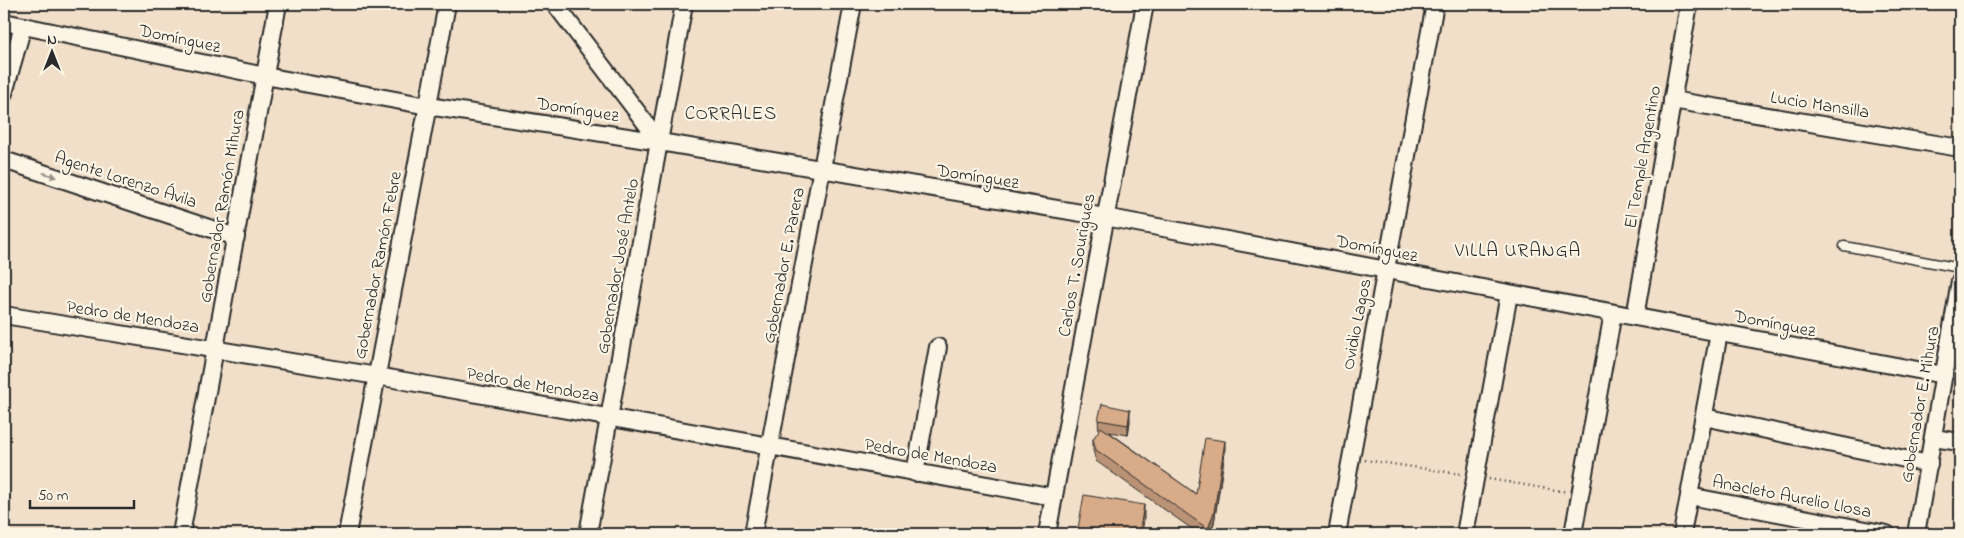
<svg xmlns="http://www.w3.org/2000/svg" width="1964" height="538" font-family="'Indie Flower',sans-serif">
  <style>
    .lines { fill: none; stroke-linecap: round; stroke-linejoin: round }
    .service-casing { stroke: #2b2b2b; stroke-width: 11 }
    .minor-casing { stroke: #2b2b2b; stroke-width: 20 }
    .path { stroke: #2b2b2b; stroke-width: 2.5; stroke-dasharray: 1 4; stroke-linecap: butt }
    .service { stroke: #fcf5e5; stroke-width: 8 }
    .minor { stroke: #fcf5e5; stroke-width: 16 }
    .wall { fill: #ba9376; stroke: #2b2b2b }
    .shaded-wall { fill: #977860; stroke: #2b2b2b }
    .building { fill: #d8ab89; stroke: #2b2b2b }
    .oneway { fill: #949088 }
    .labels { text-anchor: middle; stroke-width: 4.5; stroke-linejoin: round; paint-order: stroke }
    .street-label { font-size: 18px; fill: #2b2b2b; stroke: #fcf5e5 }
    .neighbourhood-label { font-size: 19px; letter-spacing: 1px; fill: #2b2b2b; stroke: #fcf5e5 }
  </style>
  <rect width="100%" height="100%" fill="#f1dfc9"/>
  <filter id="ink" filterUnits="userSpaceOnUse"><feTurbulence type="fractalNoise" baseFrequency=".02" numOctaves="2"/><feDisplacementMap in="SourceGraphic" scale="10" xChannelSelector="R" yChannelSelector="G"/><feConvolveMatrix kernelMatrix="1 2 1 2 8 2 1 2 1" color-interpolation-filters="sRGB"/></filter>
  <g filter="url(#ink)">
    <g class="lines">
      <!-- service casing -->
      <g class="service-casing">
        <polyline id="service" points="1844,246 1960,268"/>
      </g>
      <!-- minor casing -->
      <g class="minor-casing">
        <g id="minor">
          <polyline points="555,4 660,142"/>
          <polyline points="4,22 265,76 428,106 660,142 1105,217 1944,375"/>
          <polyline points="4,93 23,26"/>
          <polyline points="1672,100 1960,148"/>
          <polyline points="4,160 236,237"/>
          <polyline points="4,315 377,376 1054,497"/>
          <polyline points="1635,317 1689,4"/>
          <polyline points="1704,417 1929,464"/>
          <polyline points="1933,438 1960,442"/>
          <polyline points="915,473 938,347"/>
          <polyline points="1689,496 1887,534"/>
          <polyline points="181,534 278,4"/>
          <polyline points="347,534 447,4"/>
          <polyline points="588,534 684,4"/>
          <polyline points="753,534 853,4"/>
          <polyline points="1047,534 1145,4"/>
          <polyline points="1337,534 1435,4"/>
          <polyline points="1465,534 1509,294"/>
          <polyline points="1573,534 1613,313"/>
          <polyline points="1682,534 1719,333"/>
          <polyline points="1916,534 1960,281"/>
        </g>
      </g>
      <!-- path -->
      <g class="path">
        <polyline points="1365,460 1461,474"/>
        <polyline points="1489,479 1567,492"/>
      </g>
      <!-- service -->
      <use href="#service" class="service"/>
      <!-- minor -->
      <use href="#minor" class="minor"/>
    </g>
    <!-- wall -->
    <polygon class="wall" points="1098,420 1130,421 1128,435 1109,432 1196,494 1225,452 1214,523 1210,534 1199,534 1096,461 1093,450 1093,439 1099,431"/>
    <!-- shaded-wall -->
    <g class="shaded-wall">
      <polygon points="1130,410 1130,421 1128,435 1128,425"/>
      <polygon points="1225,441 1225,452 1214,523 1210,534 1208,534 1208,529"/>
      <polygon points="1144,505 1144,519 1142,534 1139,534"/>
    </g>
    <!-- building -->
    <g class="building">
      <polygon points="1102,404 1130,410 1128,425 1098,420"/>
      <polygon points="1101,427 1196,494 1205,438 1225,441 1214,512 1208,529 1096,450 1093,439"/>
      <polygon points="1084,495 1144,505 1139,534 1077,534"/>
    </g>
    <!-- one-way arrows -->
    <defs><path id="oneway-solid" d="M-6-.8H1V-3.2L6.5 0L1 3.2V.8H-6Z" transform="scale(1.25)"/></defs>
    <use class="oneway" href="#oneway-solid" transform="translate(50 175) rotate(18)"/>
  </g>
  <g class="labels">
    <!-- street labels -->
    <g class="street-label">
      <text transform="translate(180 38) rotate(12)" y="6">Domínguez</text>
      <text transform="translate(1820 104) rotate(9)" y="6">Lucio Mansilla</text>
      <text transform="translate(578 109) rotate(9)" y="6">Domínguez</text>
      <text transform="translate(1642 157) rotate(-80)" y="6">El Temple Argentino</text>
      <text transform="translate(978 176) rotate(9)" y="6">Domínguez</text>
      <text transform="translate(126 179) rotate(18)" y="6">Agente Lorenzo Ávila</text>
      <text transform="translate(221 206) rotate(-80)" y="6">Gobernador Ramón Mihura</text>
      <text transform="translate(1377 248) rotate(11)" y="6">Domínguez</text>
      <text transform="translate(377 265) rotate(-79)" y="6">Gobernador Ramón Febre</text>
      <text transform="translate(783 265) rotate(-79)" y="6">Gobernador E. Parera</text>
      <text transform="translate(1076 265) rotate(-80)" y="6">Carlos T. Sourigues</text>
      <text transform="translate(617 266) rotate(-80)" y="6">Gobernador José Antelo</text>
      <text transform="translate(133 316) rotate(9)" y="6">Pedro de Mendoza</text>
      <text transform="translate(1775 323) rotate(11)" y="6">Domínguez</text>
      <text transform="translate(1356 324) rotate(-79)" y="6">Ovidio Lagos</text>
      <text transform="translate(533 384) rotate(10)" y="6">Pedro de Mendoza</text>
      <text transform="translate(1919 404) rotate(-80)" y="6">Gobernador E. Mihura</text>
      <text transform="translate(931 455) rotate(10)" y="6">Pedro de Mendoza</text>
      <text transform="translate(1792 496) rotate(11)" y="6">Anacleto Aurelio Llosa</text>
    </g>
    <!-- neighbourhood labels -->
    <g class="neighbourhood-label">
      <text x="731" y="119">CORRALES</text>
      <text x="1518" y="256">VILLA URANGA</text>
    </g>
  </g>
  <!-- margin -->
  <rect width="1964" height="538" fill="none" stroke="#fcf5e5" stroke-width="20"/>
  <rect x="10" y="10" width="1944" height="518" fill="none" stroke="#2b2b2b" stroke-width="2" filter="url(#ink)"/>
  <!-- north arrow -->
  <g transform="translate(52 52)" stroke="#fcf5e5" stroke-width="4" paint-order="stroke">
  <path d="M0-4L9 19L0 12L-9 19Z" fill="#2b2b2b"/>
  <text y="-8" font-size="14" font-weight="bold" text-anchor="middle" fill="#2b2b2b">N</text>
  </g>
  <!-- scale -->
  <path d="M30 500v8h104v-8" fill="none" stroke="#2b2b2b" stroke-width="2.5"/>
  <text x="38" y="500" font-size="15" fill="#2b2b2b" stroke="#fcf5e5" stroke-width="4" paint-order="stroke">50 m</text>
</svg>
